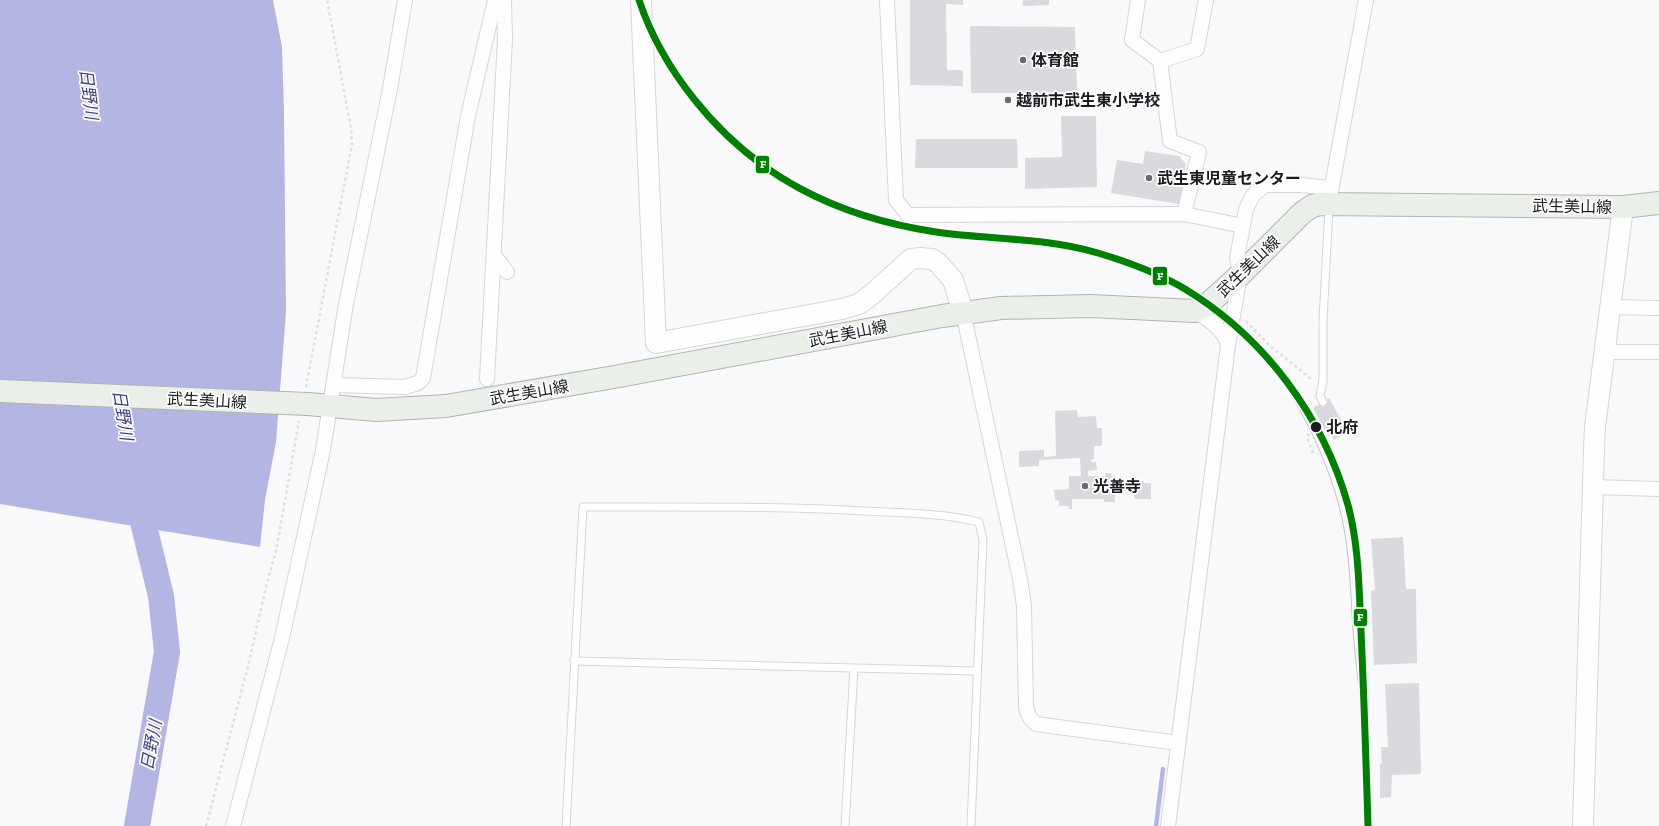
<svg xmlns="http://www.w3.org/2000/svg" width="1659" height="826" font-family="'Zilla Slab','Noto Sans JP',serif">
  <style>
    .water { fill: #b3b6e3 }
    .lines { fill: none; stroke-linecap: round; stroke-linejoin: round }
    .stream { stroke: #b3b6e3; stroke-width: 4.5 }
    .river { stroke: #b3b6e3; stroke-width: 26 }
    .building { fill: #d9dade }
    .lane-casing { stroke: #d5d6da; stroke-width: 9 }
    .street-casing { stroke: #d5d6da; stroke-width: 16 }
    .secondary-casing { stroke: #d5d6da; stroke-width: 22 }
    .primary-casing { stroke: #b0b6af; stroke-width: 24 }
    .path { stroke: #dfdfdf; stroke-width: 2.5; stroke-dasharray: 3 3; stroke-linecap: butt }
    .lane { stroke: #fefefe; stroke-width: 7 }
    .street { stroke: #fefefe; stroke-width: 14 }
    .secondary { stroke: #fefefe; stroke-width: 20 }
    .primary { stroke: #ebefea; stroke-width: 22 }
    .tram { stroke: #c3c3c4; stroke-width: 1 }
    .primary-bridge-casing { stroke: #b0b6af; stroke-width: 24; stroke-linecap: butt }
    .primary-bridge { stroke: #ebefea; stroke-width: 22 }
    .rail-1-casing { stroke: #fff; stroke-width: 10 }
    .rail-1 { stroke: #008000; stroke-width: 7 }
    .poi-dot { fill: #69696e; stroke: #fff; stroke-width: 1.5 }
    .stop-dot { fill: #1b1c22; stroke: #fff; stroke-width: 1.5 }
    .labels { text-anchor: middle; stroke-width: 3.5; stroke-linejoin: round; paint-order: stroke }
    .poi-label { font-size: 16px; font-weight: bold; fill: #1b1c22; stroke: #fff; text-anchor: start }
    .street-label { font-size: 16px; fill: #1b1c22; stroke: #fff }
    .stop-label { font-size: 16px; font-weight: bold; fill: #1b1c22; stroke: #fff; text-anchor: start }
    .water-label { font-size: 17px; font-style: italic; fill: #3e3b87; stroke: #fff }
    .line-badge { stroke: #fff; stroke-width: 1.5 }
    .badge-label { font-size: 11px; text-anchor: middle; font-weight: bold; fill: #fff }
  </style>
  <rect width="100%" height="100%" fill="#f9f9fb"/>
  <!-- water -->
  <polygon class="water" points="0,0 273,0 282,47 284,112 286,312 276,442 265,500 260,547 0,504"/>
  <g class="lines">
    <!-- stream -->
    <polyline class="stream" points="1156,826 1163,769"/>
    <!-- river -->
    <polyline class="river" points="136,493 161,596 167,652 137,826"/>
  </g>
  <!-- building -->
  <g class="building">
    <polygon points="910,0 963,0 963,5 946,4 947,70 963,70 963,86 910,85"/>
    <polygon points="1023,0 1049,0 1049,5 1023,6"/>
    <polygon points="970,26 1075,27 1077,93 971,93"/>
    <polygon points="1061,116 1096,116 1097,187 1025,189 1025,158 1062,157"/>
    <polygon points="916,139 1017,139 1018,168 915,168"/>
    <polygon points="1145,151 1179,156 1186,164 1179,204 1111,193 1117,160 1143,164"/>
    <polygon points="1329,398 1348,432 1334,440 1331,434 1328,436 1313,408"/>
    <polygon points="1077,410 1078,417 1096,416 1097,428 1102,428 1102,446 1094,446 1094,459 1091,459 1091,462 1096,462 1097,470 1088,471 1088,476 1106,476 1105,473 1111,473 1113,483 1144,481 1144,483 1151,483 1151,499 1134,499 1134,490 1122,491 1122,487 1116,487 1116,489 1112,489 1112,495 1115,495 1115,502 1104,502 1104,499 1072,499 1072,509 1069,509 1069,506 1059,506 1059,501 1055,500 1054,490 1069,489 1069,476 1081,476 1080,458 1039,460 1039,466 1019,467 1019,451 1044,450 1044,457 1056,456 1055,411"/>
    <polygon points="1403,537 1406,589 1416,589 1417,663 1374,665 1371,591 1375,590 1371,539"/>
    <polygon points="1419,683 1421,774 1392,775 1391,797 1380,798 1380,764 1382,764 1381,747 1388,747 1385,684"/>
  </g>
  <g class="lines">
    <!-- lane casing -->
    <g class="lane-casing">
      <g id="lane">
        <polyline points="1323,402 1320,396 1323,381 1323,321 1329,207"/>
        <polyline points="574,661 977,671"/>
        <path d="M566,826L583,507C677,507 771,506 865,511C903,513 942,513 979,522L983,540L971,826"/>
        <polyline points="845,826 854,668"/>
      </g>
    </g>
    <!-- street casing -->
    <g class="street-casing">
      <g id="street">
        <polyline points="887,0 896,200 908,215 1184,214 1243,226"/>
        <polyline points="1138,0 1132,40 1160,61 1170,141 1199,152 1184,214"/>
        <polyline points="1160,61 1197,49 1206,0"/>
        <polyline points="1330,197 1366,0"/>
        <polyline points="494,255 507,272"/>
        <polyline points="1611,307 1659,308"/>
        <path d="M1195,311C1209,320 1224,329 1228,345"/>
        <polyline points="963,312 1020,579 1024,606 1026,708 1030,718 1036,724 1178,743"/>
        <polyline points="1605,352 1659,352"/>
        <polyline points="487,379 505,39 504,0"/>
        <polyline points="333,385 405,387 418,383 423,378 468,116 495,0"/>
        <polyline points="1593,487 1659,489"/>
        <polyline points="233,826 282,638 323,450 346,304 390,89 405,0"/>
        <polyline points="1168,826 1228,345 1240,275 1237,258 1246,209 1253,195 1265,185 1300,185 1331,188"/>
      </g>
    </g>
    <!-- secondary casing -->
    <g class="secondary-casing">
      <g id="secondary">
        <polyline points="641,0 656,343 842,309 859,304 871,295 911,259 920,258 932,259 938,263 953,280 963,312"/>
        <polyline points="1583,826 1594,450 1595,427 1623,207"/>
      </g>
    </g>
    <!-- primary casing -->
    <g class="primary-casing">
      <polyline id="primary" points="308,404 376,410 446,406 614,377 942,316 1001,308 1090,306 1195,311 1208,304 1240,275 1302,213 1312,206 1320,204 1623,207 1659,203"/>
    </g>
    <!-- path -->
    <g class="path">
      <polyline points="1246,321 1270,346 1310,378 1313,379"/>
      <polyline points="306,387 352,144 351,128 327,0"/>
      <polyline points="1313,453 1307,437 1317,422"/>
      <polyline points="206,826 247,670 267,583 276,551 299,421"/>
    </g>
    <!-- lane -->
    <use href="#lane" class="lane"/>
    <!-- street -->
    <use href="#street" class="street"/>
    <!-- secondary -->
    <use href="#secondary" class="secondary"/>
    <!-- primary -->
    <use href="#primary" class="primary"/>
    <!-- tram -->
    <path class="tram" d="M1264,353C1302,407 1334,469 1345,534C1350,566 1351,599 1353,631C1356,665 1360,699 1365,733"/>
    <!-- primary-bridge casing -->
    <g class="primary-bridge-casing">
      <polyline id="primary-bridge" points="0,391 308,404"/>
    </g>
    <!-- primary-bridge -->
    <use href="#primary-bridge" class="primary-bridge"/>
    <!-- rail-1 casing -->
    <g class="rail-1-casing">
      <path id="rail-1" d="M639,0C651,36 670,69 694,99C756,177 837,217 936,232C991,240 1043,237 1098,253C1128,262 1158,273 1185,289C1264,337 1323,416 1348,505C1359,546 1359,589 1361,631C1364,696 1366,761 1368,826"/>
    </g>
    <!-- rail-1 -->
    <use href="#rail-1" class="rail-1"/>
  </g>
  <!-- markers -->
  <g class="poi-dot">
    <circle cx="1023" cy="60" r="4"/>
    <circle cx="1008" cy="100" r="4"/>
    <circle cx="1149" cy="178" r="4"/>
    <circle cx="1085" cy="486" r="4"/>
  </g>
  <circle class="stop-dot" cx="1316" cy="427" r="6"/>
  <g class="labels">
    <!-- poi labels -->
    <g class="poi-label">
      <text x="1031" y="66">体育館</text>
      <text x="1016" y="106">越前市武生東小学校</text>
      <text x="1157" y="184">武生東児童センター</text>
      <text x="1093" y="492">光善寺</text>
    </g>
    <!-- street labels -->
    <g class="street-label">
      <text transform="translate(1572 206) rotate(1)" y="6">武生美山線</text>
      <text transform="translate(1248 266) rotate(-44)" y="6">武生美山線</text>
      <text transform="translate(848 333) rotate(-11)" y="6">武生美山線</text>
      <text transform="translate(529 392) rotate(-10)" y="6">武生美山線</text>
      <text transform="translate(207 400) rotate(3)" y="6">武生美山線</text>
    </g>
    <!-- stop labels -->
    <g class="stop-label">
      <text x="1326" y="433">北府</text>
    </g>
    <!-- water labels -->
    <g class="water-label">
      <text transform="translate(89 94) rotate(83)" y="6">日野川</text>
      <text transform="translate(123 415) rotate(81)" y="6">日野川</text>
      <text transform="translate(151 745) rotate(-80)" y="6">日野川</text>
    </g>
  </g>
  <g class="line-badge">
    <rect x="755" y="155" width="15" height="19" rx="4" fill="#008000"/>
    <rect x="1152" y="266" width="16" height="20" rx="4" fill="#008000"/>
    <rect x="1353" y="608" width="15" height="19" rx="4" fill="#008000"/>
  </g>
  <g class="badge-label">
    <text x="763" y="168">F</text>
    <text x="1160" y="280">F</text>
    <text x="1360" y="621">F</text>
  </g>
</svg>
